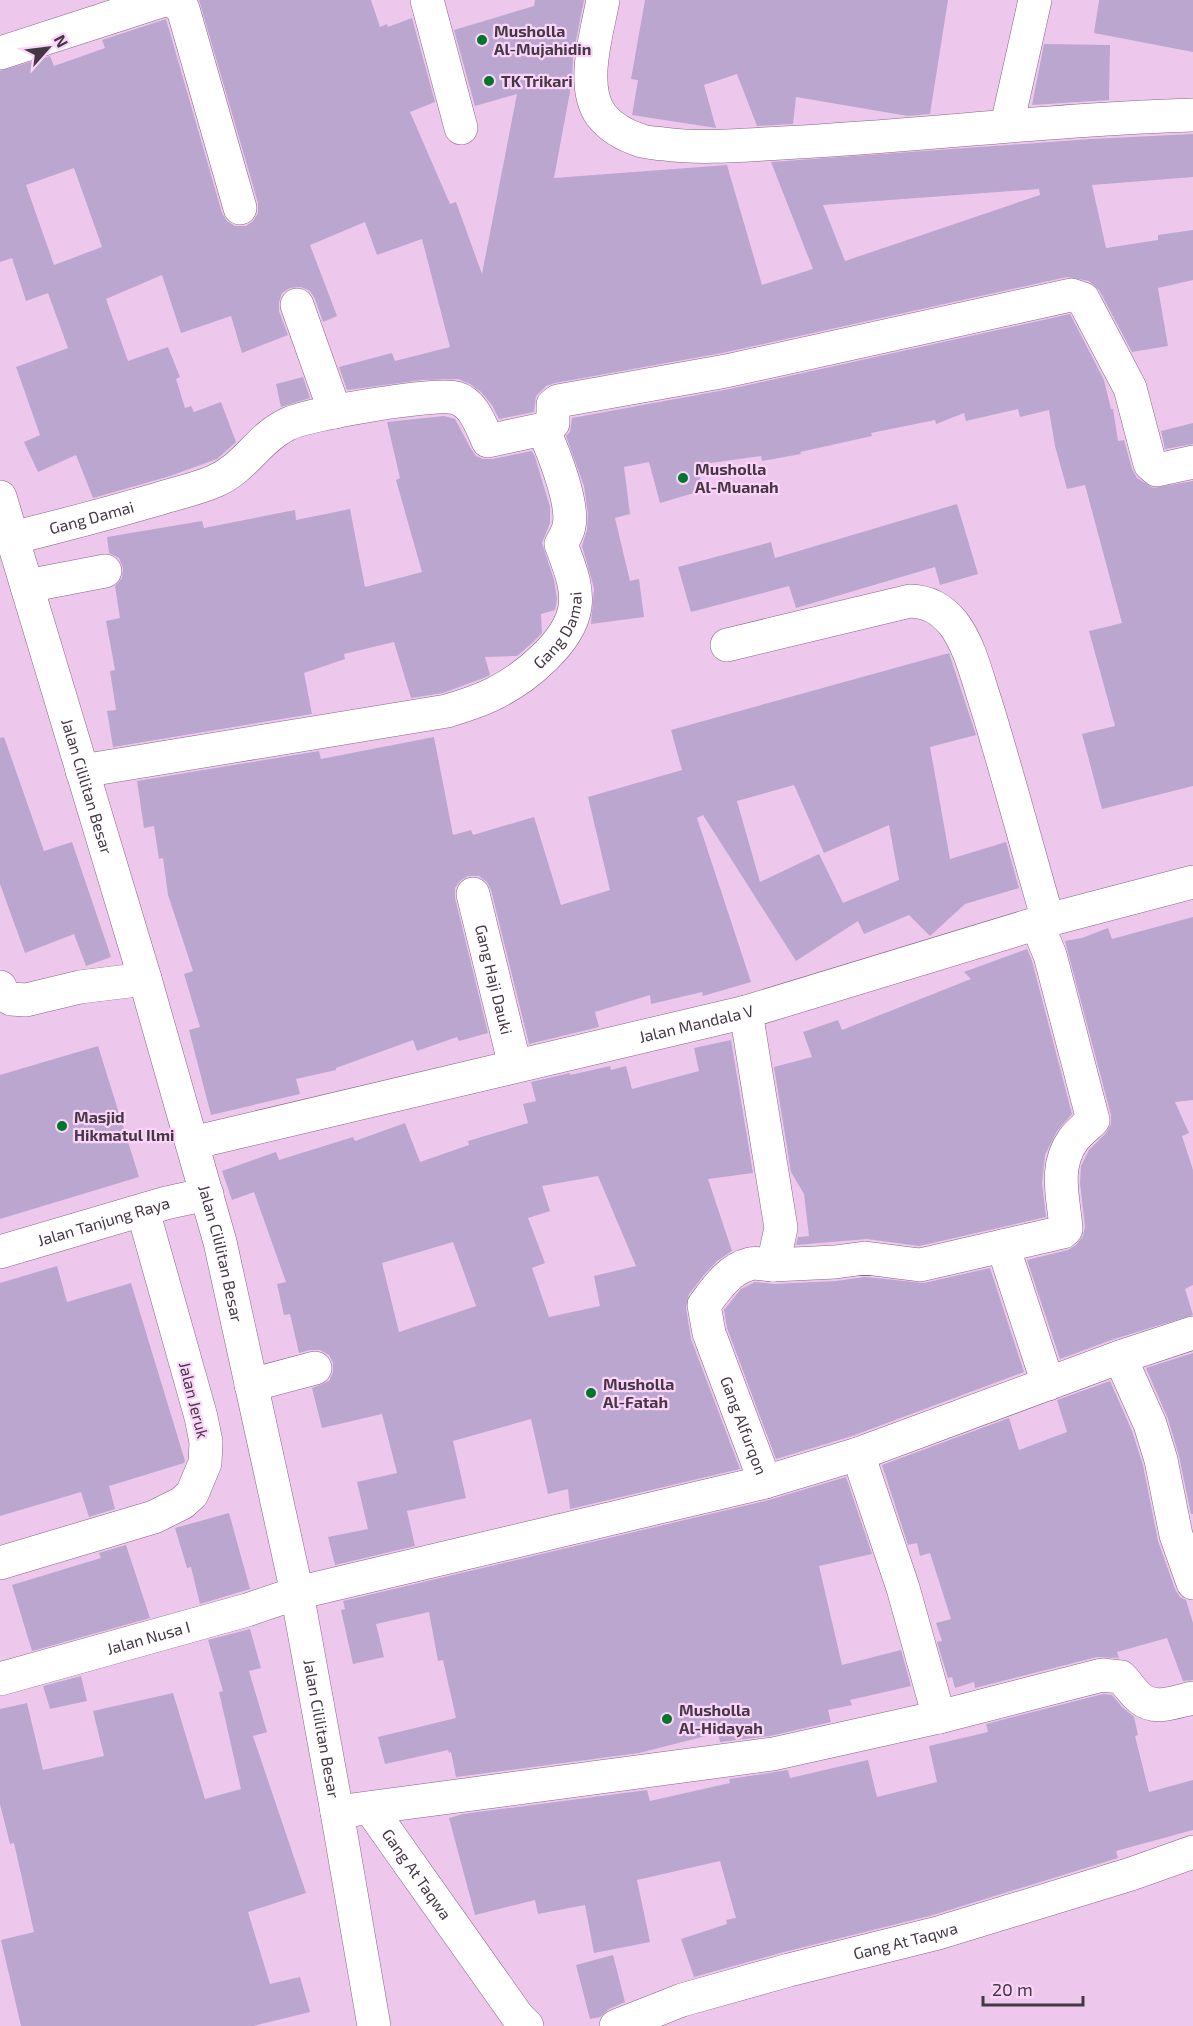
<svg xmlns="http://www.w3.org/2000/svg" width="1193" height="2026" font-family="'Exo 2',sans-serif">
  <style>
    .building { fill: #bba6d0; fill-rule: evenodd }
    .lines { fill: none; stroke-linecap: round; stroke-linejoin: round }
    .minor-casing { stroke: #876585; stroke-width: 34 }
    .minor { stroke: #fff; stroke-width: 33 }
    .poi-dot { fill: #00762b; stroke: #fbd5f9; stroke-width: 2 }
    .labels { text-anchor: middle; stroke-width: 4.5; stroke-linejoin: round; paint-order: stroke }
    .poi-label { font-size: 16px; font-weight: bold; fill: #463745; stroke: #fbd5f9; text-anchor: start }
    .street-label { font-size: 16px; fill: #463745; stroke: #fbd5f9 }
  </style>
  <rect width="100%" height="100%" fill="#eec8ec"/>
  <!-- building -->
  <g class="building">
    <path d="M199,0H371L380,27L387,24L388,27L412,18L435,102L410,112L450,204L456,202L482,274L517,94L475,106L454,30L534,6L535,0H584L573,56L572,81L554,178L727,165L762,285L813,269L771,162L1091,139L1193,134V177L1092,185L1106,248L1158,240V235L1193,230V280L1158,288L1168,346L1132,352L1099,290L1089,281L1067,277L722,353L555,383L546,386L536,396L534,412L499,419L492,405L481,392L470,384L458,379L422,380L347,390L339,367L392,353L395,361L450,347L422,239L377,255L365,222L310,245L337,316L323,322L315,299L310,291L301,287L290,288L282,293L279,302V311L288,335L242,353L231,316L181,333L162,275L106,299L128,361L168,347L180,377L176,379L185,408L191,406L194,412L221,402L236,442L217,459L170,476L93,498L76,455L38,472L24,442L40,435L16,367L68,348L48,293L26,301L12,258L0,262V71L50,56L54,66L105,48L102,40L166,19L222,213L227,221L235,226H246L253,221L258,213V203ZM74,168L102,247L54,265L26,185ZM1039,189L1040,195L845,261L823,205Z"/>
    <polygon points="645,0 948,0 930,114 908,116 796,97 793,124 757,126 737,74 704,85 716,128 632,115 638,80 631,79"/>
    <polygon points="1099,0 1193,0 1193,52 1094,33"/>
    <polygon points="1044,44 1110,45 1109,100 1032,105"/>
    <polygon points="1070,314 1104,380 1111,409 1113,409 1118,441 1124,440 1132,469 1137,478 1153,488 1193,481 1193,786 1102,809 1082,734 1115,726 1089,631 1122,623 1085,485 1067,489 1055,446 1049,410 1020,417 1018,409 966,421 964,413 936,424 935,420 871,433 872,436 800,452 801,454 762,461 761,456 696,465 704,490 660,503 649,462 624,467 630,514 615,518 630,581 639,579 644,617 591,624 594,588 582,546 587,530 588,514 584,486 566,436 570,432 572,418 730,389"/>
    <polygon points="303,377 310,398 281,407 276,384"/>
    <polygon points="444,416 455,419 471,449 476,456 483,459 492,459 532,451 535,457 550,507 550,523 542,543 554,580 557,599 555,610 541,614 542,633 531,644 517,656 485,657 490,675 481,679 443,693 411,698 394,642 344,654 345,659 304,673 312,714 113,747 107,711 116,710 110,671 115,670 106,621 120,618 115,586 122,578 123,568 119,558 109,553 107,537 202,521 204,528 295,510 296,520 350,509 365,587 422,572 396,480 400,478 387,422"/>
    <polygon points="1193,423 1193,444 1165,449 1161,431"/>
    <polygon points="957,504 978,574 940,585 935,567 796,608 789,586 691,612 678,567 771,542 775,558"/>
    <path d="M949,653L976,735L930,747L950,859L1006,842L1019,888L965,904L930,936L909,915L864,934L858,921L796,961L703,815L697,818L751,982L703,996L702,992L651,1004L650,995L595,1012L599,1027L529,1044L491,890L487,882L479,876H468L461,880L455,888V898L488,1033L459,1041L457,1037L417,1051L413,1040L336,1068V1070L296,1079L300,1094L211,1115L189,1030L200,1027L184,974L193,971L168,895L163,858L159,859L154,826L144,828L137,781L319,751L321,759L434,737L453,835L471,830L473,835L534,817L561,905L610,890L588,797L682,770L671,730ZM794,785L824,853L889,825L899,880L843,903L819,854L760,882L737,801Z"/>
    <polygon points="4,737 44,851 72,842 111,957 86,966 74,934 25,953 0,884 0,738"/>
    <polygon points="1193,917 1193,1100 1175,1102 1189,1133 1182,1136 1193,1170 1193,1285 1185,1289 1193,1315 1114,1339 1060,1359 1027,1260 1068,1250 1076,1245 1083,1236 1085,1227 1080,1183 1081,1166 1089,1150 1106,1133 1111,1124 1111,1115 1065,941 1082,938 1108,928 1112,939"/>
    <polygon points="1027,949 1032,961 1072,1114 1057,1131 1045,1155 1042,1183 1046,1217 919,1246 867,1239 796,1245 798,1237 809,1236 804,1194 791,1172 774,1067 812,1057 803,1032 838,1020 842,1030 971,979 964,972"/>
    <path d="M731,1040L753,1173L708,1179L732,1251L717,1261L704,1275L689,1294L686,1308L691,1339L740,1469L570,1509L568,1489L548,1494L531,1419L453,1441L466,1498L407,1511L415,1546L335,1565L328,1537L368,1529L357,1482L397,1473L382,1414L322,1428L312,1388L329,1381L333,1372V1363L329,1355L320,1350H310L299,1353L290,1314L284,1315L277,1284L286,1282L254,1192L232,1200L222,1171L276,1152L279,1160L353,1137L355,1141L405,1123L420,1162L469,1145L468,1141L528,1123L523,1104L536,1101L531,1082L570,1073V1075L610,1066L611,1070L626,1066L632,1089L699,1071L694,1048ZM598,1176L636,1266L594,1276L600,1306L549,1317L532,1268L545,1263L528,1218L550,1211L542,1186ZM453,1242L476,1306L399,1332L382,1263Z"/>
    <polygon points="98,1046 139,1177 0,1219 0,1075"/>
    <polygon points="57,1266 67,1302 131,1283 185,1461 184,1463 109,1486 115,1509 89,1517 81,1492 0,1516 0,1283"/>
    <polygon points="990,1268 1024,1372 852,1436 776,1459 727,1328 724,1310 741,1289 755,1282 774,1284 836,1281 865,1277 924,1283"/>
    <polygon points="1193,1353 1193,1514 1191,1514 1179,1456 1168,1419 1146,1368"/>
    <polygon points="1110,1381 1132,1431 1143,1465 1158,1541 1175,1589 1180,1597 1186,1600 1193,1623 1193,1680 1183,1681 1167,1638 1117,1652 1119,1658 1097,1657 975,1688 974,1682 955,1688 952,1677 948,1678 937,1642 942,1641 936,1623 951,1619 930,1553 920,1556 917,1543 908,1545 882,1465 1009,1418 1019,1450 1067,1432 1057,1400"/>
    <polygon points="846,1477 872,1554 819,1566 842,1665 901,1650 911,1686 850,1700 852,1705 828,1710 831,1722 770,1736 720,1742 718,1733 639,1753 456,1777 451,1752 449,1753 448,1750 385,1764 378,1737 456,1718 443,1660 438,1661 429,1612 376,1624 384,1657 353,1664 341,1610 345,1609 343,1601 769,1500"/>
    <polygon points="229,1513 250,1589 200,1604 191,1567 187,1568 175,1528"/>
    <polygon points="126,1545 150,1618 32,1651 12,1585 101,1558 99,1553"/>
    <polygon points="250,1629 261,1668 249,1671 267,1732 253,1736 306,1893 248,1912 270,1984 300,1977 310,2012 253,2026 21,2026 1,1940 34,1932 14,1843 10,1844 0,1804 0,1709 27,1703 43,1770 104,1756 93,1711 173,1693 205,1799 241,1789 219,1692 223,1691 208,1640"/>
    <polygon points="81,1676 87,1701 50,1709 43,1686"/>
    <polygon points="1103,1694 1112,1695 1122,1707 1134,1717 1138,1735 1135,1736 1149,1792 1193,1780 1193,1830 1116,1851 1118,1858 933,1915 784,1952 694,1977 681,1939 727,1924 726,1920 736,1918 720,1861 637,1880 650,1942 594,1953 585,1905 538,1914 535,1900 475,1915 449,1818 463,1814 647,1790 650,1801 730,1783 729,1779 788,1770 790,1778 868,1760 877,1797 937,1782 929,1746 988,1732 986,1724"/>
    <polygon points="613,1955 625,2002 609,2009 600,2017 590,2019 576,1965"/>
  </g>
  <g class="lines">
    <!-- minor casing -->
    <g class="minor-casing">
      <g id="minor">
        <polyline points="172,0 183,9 240,208"/>
        <polyline points="427,0 461,128"/>
        <path d="M603,0C597,33 580,86 601,115C611,128 626,136 642,141C649,143 657,143 664,144C703,149 743,145 782,143C919,136 1055,119 1193,115"/>
        <polyline points="0,53 164,0"/>
        <polyline points="1007,125 1035,0"/>
        <polyline points="297,305 335,412"/>
        <path id="s1" d="M0,497L145,979L220,1242L297,1593L337,1812L374,2026"/>
        <path id="s2" d="M12,538C61,526 110,513 158,499C177,493 197,489 215,481C244,469 258,439 286,425C305,414 437,392 456,398C474,403 481,426 488,441L543,429L553,423V405L558,401L726,371L1071,295L1083,299L1130,388L1150,464L1157,470L1193,462"/>
        <polyline points="27,586 105,571"/>
        <path d="M727,645L910,601C929,602 940,608 953,623C970,645 977,677 986,704C1008,775 1027,848 1048,920"/>
        <path id="s3" d="M82,771L447,711C463,706 480,701 495,693C525,678 570,642 575,607C578,585 568,564 561,544C564,539 568,532 569,526C574,503 553,451 543,429"/>
        <path id="s4" d="M473,894L515,1066"/>
        <polyline points="0,987 1,992 11,999 26,1000 80,987 145,979"/>
        <path id="s5" d="M746,1012L781,1228L773,1265C766,1265 757,1262 750,1264C729,1269 716,1289 704,1305L709,1333L765,1482"/>
        <path id="s6" d="M192,1143L746,1012L1048,920L1193,882"/>
        <polyline points="1003,1246 1048,1384"/>
        <path id="s7" d="M0,1252L166,1203L207,1194"/>
        <path d="M773,1265L835,1262L865,1258L920,1265L1063,1232L1066,1229C1064,1199 1053,1168 1073,1140C1078,1133 1087,1126 1093,1120L1050,955L1037,924"/>
        <polyline points="1120,1357 1150,1424 1161,1460 1176,1535 1193,1583"/>
        <polyline points="251,1385 315,1368"/>
        <polyline points="858,1454 903,1588 939,1717"/>
        <polyline points="0,1563 154,1517 182,1503 192,1494 205,1463 206,1442 201,1417 143,1211"/>
        <path id="s8" d="M0,1679L247,1610L297,1593L765,1482L858,1454L1120,1357L1193,1333"/>
        <path id="s9" d="M370,1808L518,2017L527,2026"/>
        <path d="M337,1812L773,1754L939,1717L1102,1675L1121,1677C1128,1684 1133,1693 1141,1699C1156,1711 1177,1701 1193,1698"/>
        <path id="s10" d="M616,2026L682,2000L789,1970L938,1933L1131,1874L1193,1852"/>
      </g>
    </g>
    <!-- minor -->
    <use href="#minor" class="minor"/>
  </g>
  <!-- markers -->
  <g class="poi-dot">
    <circle cx="482" cy="40" r="6"/>
    <circle cx="489" cy="81" r="6"/>
    <circle cx="683" cy="478" r="6"/>
    <circle cx="62" cy="1126" r="6"/>
    <circle cx="591" cy="1393" r="6"/>
    <circle cx="667" cy="1719" r="6"/>
  </g>
  <g class="labels">
    <!-- poi labels -->
    <g class="poi-label">
      <text x="494" y="37">Musholla<tspan x="494" dy="18">Al-Mujahidin</tspan></text>
      <text x="501" y="87">TK Trikari</text>
      <text x="695" y="475">Musholla<tspan x="695" dy="18">Al-Muanah</tspan></text>
      <text x="74" y="1123">Masjid<tspan x="74" dy="18">Hikmatul Ilmi</tspan></text>
      <text x="603" y="1390">Musholla<tspan x="603" dy="18">Al-Fatah</tspan></text>
      <text x="679" y="1716">Musholla<tspan x="679" dy="18">Al-Hidayah</tspan></text>
    </g>
    <!-- street labels -->
    <g class="street-label">
      <text dy="6" stroke="none"><textPath href="#s2" startOffset="82">Gang Damai</textPath></text>
      <text dy="6" stroke="none"><textPath href="#s3" startOffset="514">Gang Damai</textPath></text>
      <text dy="6" stroke="none"><textPath href="#s1" startOffset="302">Jalan Cililitan Besar</textPath></text>
      <text dy="6" stroke="none"><textPath href="#s4" startOffset="88">Gang Haji Dauki</textPath></text>
      <text dy="6" stroke="none"><textPath href="#s6" startOffset="518">Jalan Mandala V</textPath></text>
      <text dy="6" stroke="none"><textPath href="#s7" startOffset="108">Jalan Tanjung Raya</textPath></text>
      <text dy="6" stroke="none"><textPath href="#s1" startOffset="788">Jalan Cililitan Besar</textPath></text>
      <text transform="translate(194 1400) rotate(76)" y="6">Jalan Jeruk</text>
      <text dy="6" stroke="none"><textPath href="#s5" startOffset="470">Gang Alfurqon</textPath></text>
      <text dy="6" stroke="none"><textPath href="#s8" startOffset="154">Jalan Nusa I</textPath></text>
      <text dy="6" stroke="none"><textPath href="#s1" startOffset="1274">Jalan Cililitan Besar</textPath></text>
      <text dy="6" stroke="none"><textPath href="#s9" startOffset="81">Gang At Taqwa</textPath></text>
      <text dy="6" stroke="none"><textPath href="#s10" startOffset="302">Gang At Taqwa</textPath></text>
    </g>
  </g>
  <!-- north arrow -->
  <g transform="translate(48 48) rotate(62)" stroke="#fbd5f9" stroke-width="4.5" paint-order="stroke">
  <path d="M0-4.5L10 22L0 15L-10 22Z" fill="#463745"/>
  <text y="-9" font-size="16" font-weight="bold" text-anchor="middle" fill="#463745">N</text>
  </g>
  <!-- scale -->
  <path d="M983 1996v9h100v-9" fill="none" stroke="#463745" stroke-width="3"/>
  <text x="992" y="1996" font-size="18" fill="#463745" stroke="#fbd5f9" stroke-width="4.5" paint-order="stroke">20 m</text>
</svg>
